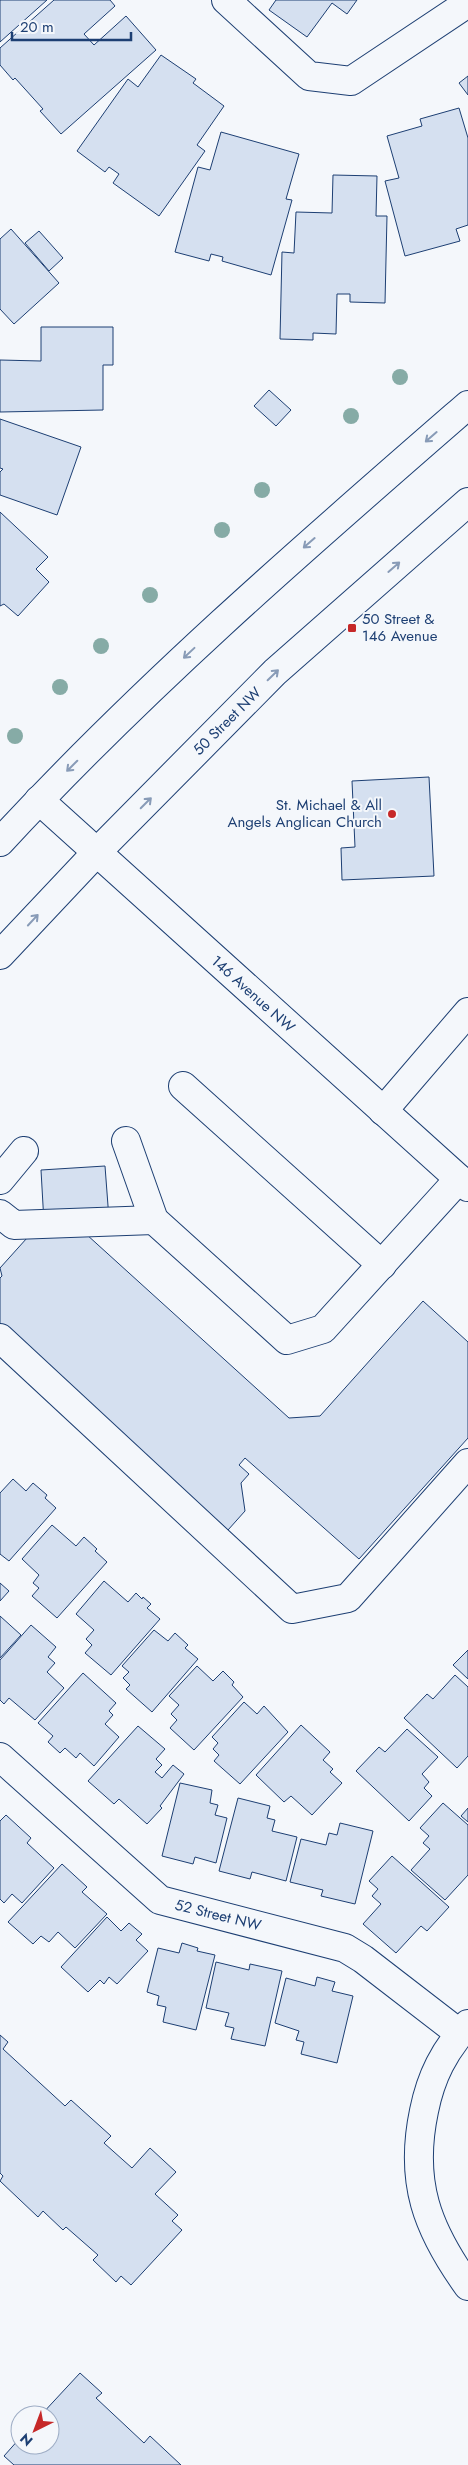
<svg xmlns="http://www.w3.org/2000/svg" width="468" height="2465" font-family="Jost,sans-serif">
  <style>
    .building { fill: #d5e0f0; stroke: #1d3f73 }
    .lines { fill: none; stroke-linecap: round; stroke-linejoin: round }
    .minor-casing { stroke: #1d3f73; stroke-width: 30 }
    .major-casing { stroke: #1d3f73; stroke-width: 30 }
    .minor { stroke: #f4f7fb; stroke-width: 28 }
    .major { stroke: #f4f7fb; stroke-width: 28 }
    .tree { fill: #86aba6 }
    .oneway { stroke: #889bb7 }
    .poi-dot { fill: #c62828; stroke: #f4f7fb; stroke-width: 2 }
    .labels { text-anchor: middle; stroke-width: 4; stroke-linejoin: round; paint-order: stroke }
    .poi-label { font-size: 15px; fill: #1d3f73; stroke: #f4f7fb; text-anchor: start }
    .street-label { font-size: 15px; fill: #1d3f73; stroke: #f4f7fb }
  </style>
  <rect width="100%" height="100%" fill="#f4f7fb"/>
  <!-- building -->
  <g class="building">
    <polygon points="0,0 47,0 0,42"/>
    <polygon points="54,0 110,0 115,6 84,34 94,45 126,16 156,50 61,134 40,111 43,109 15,78 13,80 0,65 0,48"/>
    <polygon points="276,0 357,0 347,14 332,3 307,37 269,10"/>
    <polygon points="161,55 196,79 193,83 224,106 197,145 205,151 159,216 113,183 119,174 109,167 105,172 77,151 128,79 138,87"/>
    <polygon points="468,76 468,95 459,83"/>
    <polygon points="459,108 468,138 468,225 456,229 460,241 405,256 385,181 399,178 387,136 422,126 420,119"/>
    <polygon points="221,132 299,154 286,199 292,200 271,275 222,261 223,257 211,254 209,261 175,252 198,167 210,170"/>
    <polygon points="333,175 377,176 376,216 387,216 385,303 350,302 350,294 337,294 336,334 313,333 313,340 280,339 282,252 294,253 296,212 332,213"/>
    <polygon points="11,229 59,283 14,324 0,309 0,239"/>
    <polygon points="39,231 63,258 49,271 25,243"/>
    <polygon points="41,327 113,327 113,365 103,365 103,410 0,412 0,360 41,361"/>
    <polygon points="269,390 291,410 276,426 254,406"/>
    <polygon points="0,419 81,447 57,515 0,495 0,472 3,469 0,468"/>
    <polygon points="0,512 48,557 36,569 49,582 18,616 4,604 0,606"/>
    <polygon points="429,777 434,876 342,880 341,848 355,847 352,781"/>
    <polygon points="105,1166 109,1219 44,1223 41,1170"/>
    <polygon points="86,1234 289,1418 320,1416 423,1301 468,1342 468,1438 359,1559 245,1458 239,1465 249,1474 241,1483 245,1511 228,1530 0,1326 0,1278 2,1276 0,1268 27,1238"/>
    <polygon points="13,1479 26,1491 33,1483 47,1495 45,1498 56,1508 9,1561 0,1554 0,1493"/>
    <polygon points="52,1525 76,1546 84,1537 97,1549 95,1551 107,1562 57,1618 32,1596 39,1588 33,1583 39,1575 22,1559"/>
    <polygon points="104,1581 128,1602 136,1593 142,1599 143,1597 151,1604 147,1608 160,1619 111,1675 85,1653 92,1645 86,1639 94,1630 76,1614"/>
    <polygon points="0,1583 9,1591 0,1601"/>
    <polygon points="0,1616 21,1635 0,1658"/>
    <polygon points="31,1625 56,1647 48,1657 55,1663 47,1672 64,1688 35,1720 9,1698 4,1704 0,1700 0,1660"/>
    <polygon points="154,1630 168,1641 175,1633 188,1645 185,1648 198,1659 152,1712 126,1689 130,1685 123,1678 129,1672 122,1666"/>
    <polygon points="468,1650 468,1679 453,1665"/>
    <polygon points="197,1666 213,1681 223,1671 234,1682 232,1685 243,1697 194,1750 170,1728 177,1720 171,1714 179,1705 169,1696"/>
    <polygon points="83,1673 116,1703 109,1711 113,1715 105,1724 119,1737 94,1766 80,1753 76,1758 65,1748 60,1753 48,1742 53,1736 38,1723"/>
    <polygon points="455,1675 468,1687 468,1756 457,1768 404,1718 427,1694 433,1699"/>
    <polygon points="244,1702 257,1714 264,1706 288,1732 240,1784 214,1761 219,1755 213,1749 218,1743 212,1737"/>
    <polygon points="301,1725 330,1752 323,1760 333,1769 330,1772 342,1783 312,1815 291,1796 284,1802 256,1775"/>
    <polygon points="138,1726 165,1749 156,1759 162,1765 155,1772 162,1778 173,1765 184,1774 160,1806 162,1808 147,1824 119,1799 114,1804 88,1781"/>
    <polygon points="407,1729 438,1757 422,1774 429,1782 424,1788 432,1796 409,1821 356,1771 379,1747 385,1752"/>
    <polygon points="180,1783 212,1790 210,1803 218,1805 215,1815 227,1818 216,1863 195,1857 193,1864 162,1856"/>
    <polygon points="238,1798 270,1806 267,1818 275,1820 272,1831 297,1837 286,1881 252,1872 250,1879 219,1871"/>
    <polygon points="443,1803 468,1825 468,1875 445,1900 411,1870 430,1849 423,1843 429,1836 420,1828"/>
    <polygon points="468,1808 468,1822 461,1816"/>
    <polygon points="6,1815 31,1838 27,1843 54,1868 22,1903 12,1894 4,1903 0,1899 0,1821"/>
    <polygon points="340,1823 373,1831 355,1904 321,1896 323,1890 290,1882 301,1839 326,1845 329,1833 337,1835"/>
    <polygon points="392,1856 449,1907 427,1931 421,1926 396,1953 363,1924 381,1904 372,1896 378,1889 369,1881"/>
    <polygon points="62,1864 87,1887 82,1892 107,1914 75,1948 58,1932 49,1942 41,1936 33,1944 8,1922"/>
    <polygon points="107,1917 121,1931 129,1923 142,1934 136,1940 148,1951 117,1984 109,1977 104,1984 100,1980 88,1992 61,1967"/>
    <polygon points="182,1943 198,1948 197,1951 215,1955 196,2030 163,2022 166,2007 157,2005 159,1996 147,1992 158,1948 179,1953"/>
    <polygon points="216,1962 249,1970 250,1964 282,1971 265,2046 231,2039 234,2028 225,2026 229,2013 206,2008"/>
    <polygon points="317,1977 335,1982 332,1991 353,1996 337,2063 301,2054 304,2042 296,2040 299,2031 275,2023 286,1978 315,1986"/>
    <polygon points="0,2035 8,2042 3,2049 65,2106 71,2100 111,2136 104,2143 132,2168 150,2148 176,2172 155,2194 178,2215 172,2221 182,2230 131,2285 121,2276 116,2282 93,2260 98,2255 66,2227 63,2230 43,2211 38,2217 0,2181 3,2176 0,2173"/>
    <polygon points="80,2373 102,2393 96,2398 144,2443 150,2436 181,2465 14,2465 4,2456 20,2438 20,2445 50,2445 50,2415 41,2415"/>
  </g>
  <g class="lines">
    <!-- minor casing -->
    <g class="minor-casing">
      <g id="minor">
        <polyline points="226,0 309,76 351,81 468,3"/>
        <polyline points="39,800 468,1187"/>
        <polyline points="183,1086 382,1265"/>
        <polyline points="383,1111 468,1012"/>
        <polyline points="126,1141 154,1220 287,1340 323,1329 459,1179"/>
        <polyline points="0,1180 24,1151"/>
        <polyline points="0,1214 14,1225 154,1220"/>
        <polyline points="0,1338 292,1609 348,1598 468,1463"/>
        <polyline points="0,1757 160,1900 345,1948 363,1959 459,2033"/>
        <path d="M468,2024C444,2051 431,2076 424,2111C409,2182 427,2229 468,2286"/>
      </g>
    </g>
    <!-- major casing -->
    <g class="major-casing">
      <g id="major">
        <path d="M0,842C145,685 307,545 468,405"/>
        <polyline points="0,955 96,853 275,672 468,502"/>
      </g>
    </g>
    <!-- minor -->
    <use href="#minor" class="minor"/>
    <!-- major -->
    <use href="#major" class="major"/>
  </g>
  <!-- trees -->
  <g class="tree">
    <circle cx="400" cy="377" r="8"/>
    <circle cx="351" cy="416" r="8"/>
    <circle cx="262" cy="490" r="8"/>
    <circle cx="222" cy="530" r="8"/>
    <circle cx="150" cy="595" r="8"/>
    <circle cx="101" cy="646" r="8"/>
    <circle cx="60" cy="687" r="8"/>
    <circle cx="15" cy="736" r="8"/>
  </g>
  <!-- one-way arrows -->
  <defs><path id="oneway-shaft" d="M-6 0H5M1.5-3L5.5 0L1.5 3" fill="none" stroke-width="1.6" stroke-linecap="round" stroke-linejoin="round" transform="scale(1.25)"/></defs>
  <g class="oneway">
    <use href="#oneway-shaft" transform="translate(431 437) rotate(139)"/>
    <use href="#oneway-shaft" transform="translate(309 543) rotate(139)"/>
    <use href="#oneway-shaft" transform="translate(394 567) rotate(-41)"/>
    <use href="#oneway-shaft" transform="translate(189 653) rotate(137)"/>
    <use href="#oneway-shaft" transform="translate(273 675) rotate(-44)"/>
    <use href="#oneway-shaft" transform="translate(72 766) rotate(135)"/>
    <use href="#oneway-shaft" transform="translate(146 803) rotate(-45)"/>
    <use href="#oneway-shaft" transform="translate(33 920) rotate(-47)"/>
  </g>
  <!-- markers -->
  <g class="poi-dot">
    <rect x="347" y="623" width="10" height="10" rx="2.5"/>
    <circle cx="392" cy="814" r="5"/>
  </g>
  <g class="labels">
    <!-- poi labels -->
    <g class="poi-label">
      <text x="362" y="624">50 Street &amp;<tspan x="362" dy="17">146 Avenue</tspan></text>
      <text x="382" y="810" text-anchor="end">St. Michael &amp; All<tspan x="382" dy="17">Angels Anglican Church</tspan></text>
    </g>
    <!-- street labels -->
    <g class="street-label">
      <text transform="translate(227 721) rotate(-45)" y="5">50 Street NW</text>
      <text transform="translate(253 994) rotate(42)" y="5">146 Avenue NW</text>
      <text transform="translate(218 1915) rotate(14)" y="5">52 Street NW</text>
    </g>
  </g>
  <!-- north arrow -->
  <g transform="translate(35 2430) rotate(222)"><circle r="24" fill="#f4f7fb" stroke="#9eadc5"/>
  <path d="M0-4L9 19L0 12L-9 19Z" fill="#c62828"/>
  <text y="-8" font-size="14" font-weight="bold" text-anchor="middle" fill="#1d3f73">N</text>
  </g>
  <!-- scale -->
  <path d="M12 32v8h119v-8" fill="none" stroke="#1d3f73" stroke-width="2.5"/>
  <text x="20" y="32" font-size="15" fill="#1d3f73" stroke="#f4f7fb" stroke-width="4" paint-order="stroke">20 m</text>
</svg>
